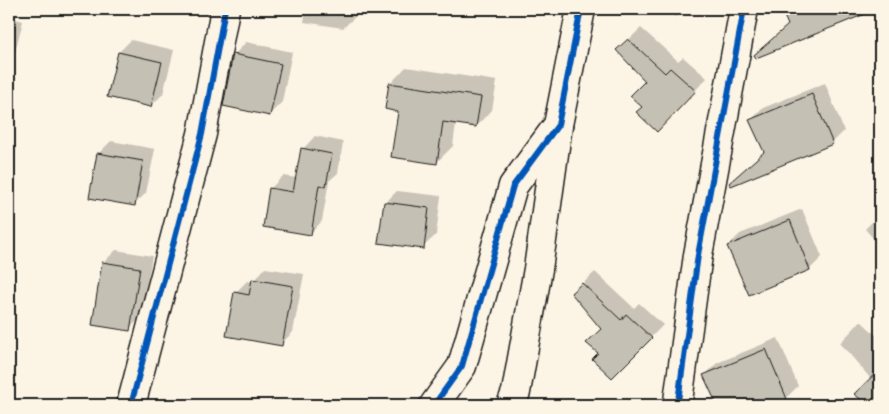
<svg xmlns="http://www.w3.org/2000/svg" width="889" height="414" font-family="Kalam,sans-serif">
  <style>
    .shadow { fill: #0003 }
    .building { fill: #c4c0b3; stroke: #1c1c1c }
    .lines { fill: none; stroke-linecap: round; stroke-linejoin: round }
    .minor-casing { stroke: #1c1c1c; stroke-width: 31 }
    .tertiary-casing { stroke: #1c1c1c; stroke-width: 31 }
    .minor { stroke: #fcf5e5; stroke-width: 28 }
    .tertiary { stroke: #fcf5e5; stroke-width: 28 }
    .cycleway-casing { stroke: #fcf5e5; stroke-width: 9 }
    .cycleway { stroke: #0057b8; stroke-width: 6 }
  </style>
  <rect width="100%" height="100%" fill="#fcf5e5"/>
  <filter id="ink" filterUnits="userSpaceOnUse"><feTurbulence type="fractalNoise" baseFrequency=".02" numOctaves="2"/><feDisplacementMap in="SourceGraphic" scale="10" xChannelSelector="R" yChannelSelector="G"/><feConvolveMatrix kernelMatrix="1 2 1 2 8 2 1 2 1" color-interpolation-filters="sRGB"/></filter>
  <g filter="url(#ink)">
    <!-- shadow -->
    <g class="shadow">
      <polygon points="306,9 357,9 356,16 343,28 304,22"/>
      <polygon points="667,9 683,9 675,17"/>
      <polygon points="783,9 864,9 857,15 789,24"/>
      <polygon points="9,17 23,21 12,63 9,66"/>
      <polygon points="641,28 678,61 683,57 707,78 669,118 644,107 647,81 618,50"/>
      <polygon points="131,40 174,50 163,94 151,106 108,96 119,52"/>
      <polygon points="246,42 292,52 282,102 270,114 234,55"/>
      <polygon points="406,67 497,81 492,110 476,126 456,123 453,146 436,163 400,111 390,84"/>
      <polygon points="825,83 844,131 832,143 765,152 751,120 763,108"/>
      <polygon points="315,136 343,142 338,173 329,181 322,221 310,234 271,188 283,176 297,178 303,149"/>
      <polygon points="111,141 155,149 146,193 134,205 99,153"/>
      <polygon points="397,191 441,196 436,235 423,247 385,203"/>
      <polygon points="802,209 822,257 810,269 750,294 728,246 740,234"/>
      <polygon points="880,214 880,246 865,229"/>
      <polygon points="116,250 152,256 141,317 129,329 104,262"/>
      <polygon points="265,268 304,274 293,332 281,344 235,293 247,281 253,282"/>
      <polygon points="595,272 634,308 639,303 663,325 612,377 600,353 603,328 573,293"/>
      <polygon points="861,321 880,339 880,405 867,405 871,379 840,343"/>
      <polygon points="778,338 798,386 786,398 768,405 718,405 705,375 717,363"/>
      <polygon points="571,399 578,405 564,405"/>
    </g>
    <!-- building -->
    <g class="building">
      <polygon points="781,9 875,9 875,10 756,58 754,55 788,25"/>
      <polygon points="628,39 665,73 670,68 696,91 657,132 636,112 642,107 630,96 645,81 616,50"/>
      <polygon points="118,52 162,62 151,107 107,97"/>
      <polygon points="233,54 281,64 270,116 223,106"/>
      <polygon points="389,83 481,97 476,127 443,122 437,164 391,157 398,112 385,109"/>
      <polygon points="812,94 833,144 731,186 729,183 764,152 749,120"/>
      <polygon points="301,148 332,154 326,186 319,185 311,235 263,227 269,188 293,192"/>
      <polygon points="97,153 143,161 135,206 89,198"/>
      <polygon points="384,202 429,208 424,249 378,243"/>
      <polygon points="790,220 810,270 749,295 727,246"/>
      <polygon points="102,262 140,268 130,331 92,325"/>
      <polygon points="252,279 293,286 282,346 226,336 234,292 249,295"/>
      <polygon points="582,283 621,320 626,314 652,338 612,378 592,359 598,353 586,343 601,329 571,293"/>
      <polygon points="766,349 787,399 772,405 717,405 703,375"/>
      <polygon points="880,369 880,405 868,405 854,394"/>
    </g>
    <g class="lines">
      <!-- minor casing -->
      <g class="minor-casing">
        <g id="minor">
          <polyline points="131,405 202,134 225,9"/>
          <polyline points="434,405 462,366 513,186 558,125 581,9"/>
          <polyline points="679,405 678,401 698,255 744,9"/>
        </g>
      </g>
      <!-- tertiary casing -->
      <g class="tertiary-casing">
        <polyline id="tertiary" points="511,405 516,392 538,269 558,125"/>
      </g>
      <!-- minor -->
      <use href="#minor" class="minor"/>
      <!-- tertiary -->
      <use href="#tertiary" class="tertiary"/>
      <!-- cycleway casing -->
      <g class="cycleway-casing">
        <g id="cycleway">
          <polyline points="131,405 202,134 225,9"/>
          <polyline points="434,405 462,366 513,186 558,125 581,9"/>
          <polyline points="679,405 678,401 698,255 744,9"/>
        </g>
      </g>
      <!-- cycleway -->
      <use href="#cycleway" class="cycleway"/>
    </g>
  </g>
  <!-- margin -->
  <rect width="889" height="414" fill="none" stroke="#fcf5e5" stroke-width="30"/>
  <rect x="15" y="15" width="859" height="384" fill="none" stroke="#1c1c1c" stroke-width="2" filter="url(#ink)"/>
</svg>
